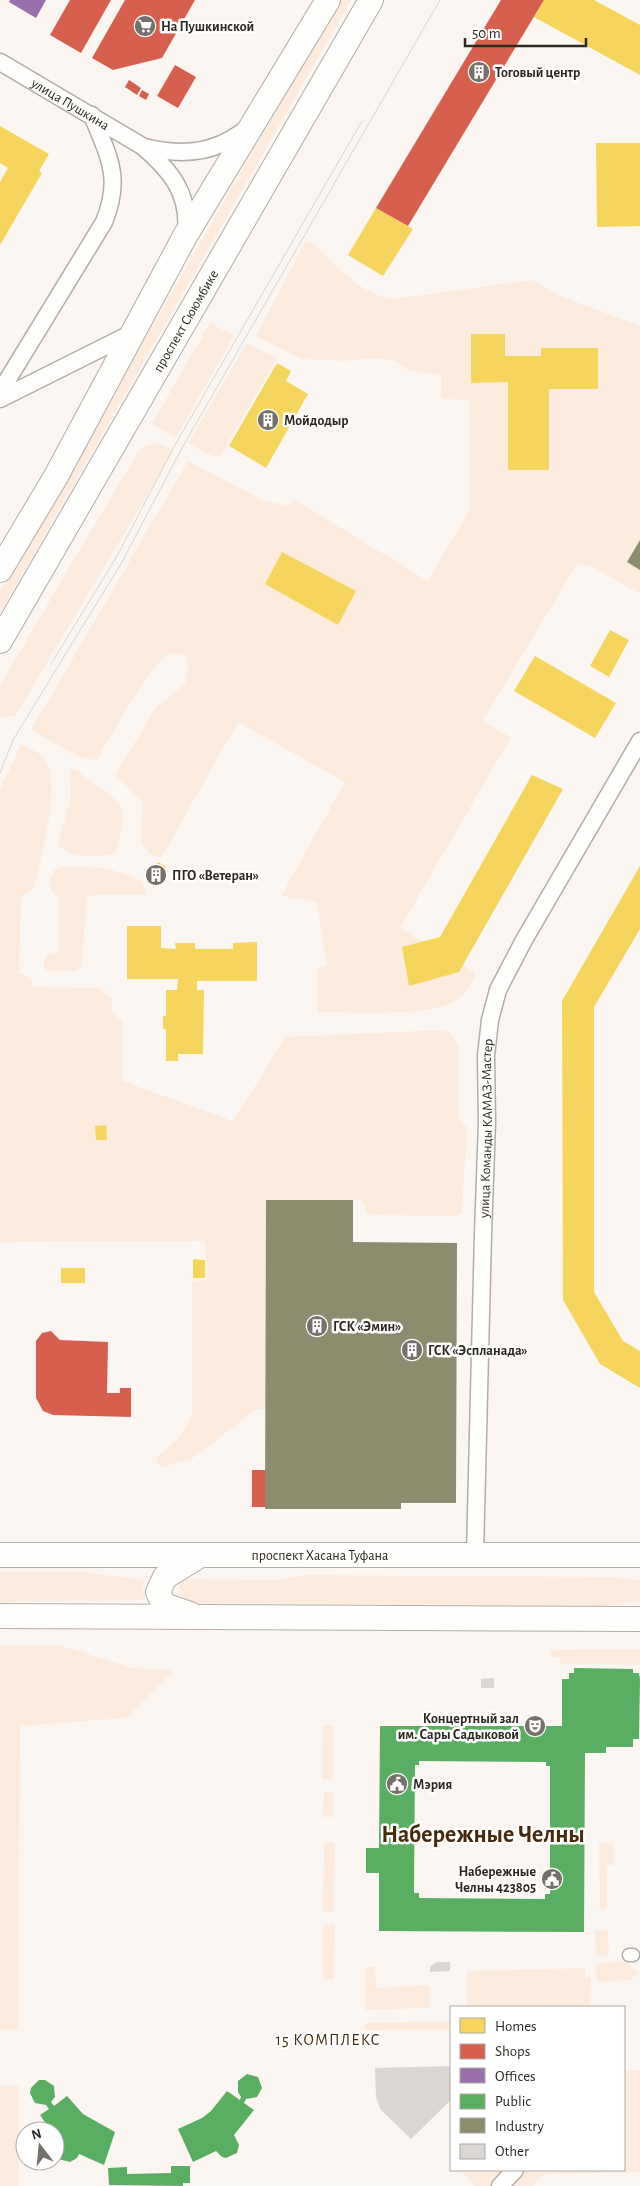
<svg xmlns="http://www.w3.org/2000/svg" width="640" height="2186" font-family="'Alegreya Sans',sans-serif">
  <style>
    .green { fill: #fdecdd }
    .homes { fill: #f6d55c }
    .shops { fill: #d6604d }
    .offices { fill: #9970ab }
    .public { fill: #5aae61; fill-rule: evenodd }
    .industry { fill: #8c8c6e }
    .building { fill: #dbd6d1 }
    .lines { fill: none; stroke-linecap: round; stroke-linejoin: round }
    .pedestrian-casing { stroke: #b2ada9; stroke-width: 15 }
    .minor-casing { stroke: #b2ada9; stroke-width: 19 }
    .secondary-casing { stroke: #b2ada9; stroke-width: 26 }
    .pedestrian { stroke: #fefefd; stroke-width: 12 }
    .minor { stroke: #fefefd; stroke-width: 16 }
    .secondary { stroke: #fefefd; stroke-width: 24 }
    .tram { stroke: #d8d7d5; stroke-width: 1 }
    .labels { text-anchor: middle; stroke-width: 5; stroke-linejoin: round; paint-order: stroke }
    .poi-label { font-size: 14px; font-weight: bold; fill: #2e2823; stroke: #fff; text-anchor: start }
    .street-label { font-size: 14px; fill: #2e2823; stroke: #fff }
    .quarter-label { font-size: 16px; letter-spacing: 1px; fill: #462a0c; stroke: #fff }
    .town-label { font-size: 24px; font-weight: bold; fill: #462a0c; stroke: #fff }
  </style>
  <rect width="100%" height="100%" fill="#fbf6f1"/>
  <!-- green -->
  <g class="green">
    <polygon points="340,0 351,0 0,613 0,591"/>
    <path d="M305,242L313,243C337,266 360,295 394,299L532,280L560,296L640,326V594L593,567L578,563L482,721L511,737L400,928L476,973C471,985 466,995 453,1002C427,1017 349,1012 317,1012L318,967L327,966L317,902L281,896L345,782L238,722L161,858L150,854L141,842L143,802L115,775L155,709L185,684L188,667L186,656C181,654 174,652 168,655C151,663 109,740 97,760L82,758L31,730L188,461L262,500L289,506L293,499L428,581L470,509L469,400L441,399V375L410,370L393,360L368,358L345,361L302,359L256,336Z"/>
    <polygon points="210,323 234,336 176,437 152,424"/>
    <polygon points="247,343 277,359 221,455 216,458 188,443"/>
    <polygon points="156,443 174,450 15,716 0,717 0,685 138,452 146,446"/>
    <path d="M21,745C28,747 37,751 42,756C65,777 40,859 34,888L21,897L19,973L31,978L33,987L99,988L112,999V1012L122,1022V1081L233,1121L286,1037L443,1030L451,1033L458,1046L459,1118L467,1128L462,1213L456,1216L371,1215L366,1211L362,1200H353L266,1409L255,1410L193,1458L161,1467L157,1464L156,1458C175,1441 185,1436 192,1411V1282L206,1279L205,1241L0,1242V790Z"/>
    <path d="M70,769L76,770L120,803L124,816L116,853C102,858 65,858 58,844L71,796Z"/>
    <path d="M61,867C93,867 113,866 142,882L147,895H93L87,898L82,959L81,966L76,971H48L44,968V961L48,955L59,952V898L50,889V880L54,870Z"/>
    <polygon points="0,1572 82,1572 144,1580 142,1590 145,1600 0,1602"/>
    <path d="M307,1575L603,1577L640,1580V1601L603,1606L192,1603L181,1597C179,1589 178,1585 184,1579L278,1580Z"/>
    <polygon points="0,1646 63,1646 131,1668 172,1670 172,1673 126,1718 20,1726 18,2030 0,2030"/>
    <polygon points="640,1649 640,1665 560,1664 560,1657 550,1657 551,1650"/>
    <polygon points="323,1726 333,1726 333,1779 322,1779"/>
    <polygon points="324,1791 333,1792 333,1817 323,1817"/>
    <polygon points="324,1843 335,1843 334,1912 323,1912"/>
    <polygon points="599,1843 613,1843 614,1865 607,1865 607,1908 600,1909"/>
    <polygon points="335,1924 334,1979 323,1979 323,1925"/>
    <polygon points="595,1930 608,1930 609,1955 596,1956"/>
    <polygon points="626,1961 638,1973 630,1980 597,1982 596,1964"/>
    <polygon points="365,1967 375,1967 376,1988 430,1985 430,2008 365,2010"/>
    <polygon points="585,1968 585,1977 591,1977 590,2005 467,2007 467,1971"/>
    <polygon points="451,2021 451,2030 365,2030 365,2023"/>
    <polygon points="640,2070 640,2172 544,2174 532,2186 512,2186 527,2170 624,2170 624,2071"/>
    <rect x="0" y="2086" width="19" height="100"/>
    <polygon points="460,2170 507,2170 491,2186 475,2186"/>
  </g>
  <!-- homes -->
  <g class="homes">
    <polygon points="544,0 594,0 640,25 640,75 534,17"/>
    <polygon points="0,126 49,154 39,171 42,173 0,245 0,182 8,168 0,163"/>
    <polygon points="596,143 640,143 640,226 597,227"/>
    <polygon points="376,208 413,229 383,276 348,255"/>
    <polygon points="471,334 505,334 505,356 541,356 541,348 598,348 598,389 549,389 549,470 508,470 508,382 471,383"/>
    <polygon points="277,363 291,371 286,381 308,394 266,468 229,446"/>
    <polygon points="282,552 356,591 338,625 265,584"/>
    <polygon points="610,630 629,640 609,677 590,666"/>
    <polygon points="535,656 616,703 595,738 514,691"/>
    <polygon points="532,775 563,789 459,972 409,986 402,947 440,937"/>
    <polygon points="158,862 166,867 154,887 146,882"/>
    <polygon points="640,866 640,929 594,1007 594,1292 623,1341 640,1351 640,1388 600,1364 563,1300 562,1001"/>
    <polygon points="127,926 161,926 161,948 176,949 175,943 195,943 195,949 233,949 233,943 257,942 257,981 197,981 197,990 204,990 203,1054 178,1054 178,1061 166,1061 166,1029 163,1029 163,1016 166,1016 166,990 177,990 178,979 127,979"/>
    <polygon points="106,1125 107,1140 96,1140 95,1126"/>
    <polygon points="193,1259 205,1260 205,1278 193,1278"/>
    <rect x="61" y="1268" width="24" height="15"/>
  </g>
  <!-- shops -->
  <g class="shops">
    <polygon points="70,0 111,0 81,53 50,35"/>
    <polygon points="125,0 195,0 162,58 113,70 92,58"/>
    <polygon points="501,0 544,0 408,226 376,208"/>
    <polygon points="175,65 196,77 178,108 157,96"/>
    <polygon points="129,80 141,88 137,95 125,87"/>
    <polygon points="142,90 149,94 146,100 139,96"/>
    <polygon points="51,1331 60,1340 108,1342 107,1393 120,1393 120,1388 131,1388 131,1417 53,1415 43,1411 36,1398 36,1341 42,1333"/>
    <rect x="252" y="1470" width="14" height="37"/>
  </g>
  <!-- offices -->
  <polygon class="offices" points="10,0 46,0 36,18 9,2"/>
  <!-- public -->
  <g class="public">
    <path d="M574,1668L633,1669V1673H639L640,1679L639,1739H633V1747H606V1753H585L584,1932L379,1931V1873H366V1848H379L380,1726H562V1679H569V1673H574ZM419,1761L546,1762V1766H550V1894H545V1899L419,1898V1893H414L415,1765H419Z"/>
    <polygon points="247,2074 258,2077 262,2088 257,2097 246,2099 244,2103 254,2110 234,2135 239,2145 237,2153 226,2158 222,2157 216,2151 193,2162 178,2129 202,2118 211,2111 227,2091 240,2100 241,2097 238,2092 238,2081"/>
    <polygon points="39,2080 45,2080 54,2086 55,2097 51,2102 54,2106 67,2096 83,2114 115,2132 104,2165 79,2154 77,2158 70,2162 58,2159 55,2147 60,2141 55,2136 55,2131 51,2131 40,2115 49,2109 46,2105 35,2103 30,2093 31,2088"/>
    <polygon points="171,2166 190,2166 190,2183 183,2183 183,2186 109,2185 108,2168 127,2167 127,2174 171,2173"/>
  </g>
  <!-- industry -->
  <g class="industry">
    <polygon points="640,540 640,570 627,562"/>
    <polygon points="266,1200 353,1200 353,1242 457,1243 456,1503 401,1503 401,1509 265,1509"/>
  </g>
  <!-- building -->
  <g class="building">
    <polygon points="494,1678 494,1688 481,1688 481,1679"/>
    <polygon points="436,1962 450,1962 450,1971 430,1972 430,1967"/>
    <polygon points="451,2066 451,2100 411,2139 380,2109 376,2097 375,2068"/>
  </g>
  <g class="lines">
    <!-- pedestrian casing -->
    <g class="pedestrian-casing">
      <polyline id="pedestrian" points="629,1955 633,1955"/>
    </g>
    <!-- minor casing -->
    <g class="minor-casing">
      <g id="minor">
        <path id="s1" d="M0,62L142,146C170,170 190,193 186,233"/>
        <path d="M144,147C169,153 197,155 221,144C231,140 240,133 248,128"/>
        <path d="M0,392L104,222C122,177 109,158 92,115"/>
        <polyline points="0,399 132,333"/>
        <path id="s2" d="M475,1554L483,1234L487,1122L486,1056L490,1020L498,990L524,940L640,741"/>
        <polyline points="500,2186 515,2170"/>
      </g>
    </g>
    <!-- secondary casing -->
    <g class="secondary-casing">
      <g id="secondary">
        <polyline points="0,570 55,478 185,236 328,0"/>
        <path id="s3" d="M0,641L371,0"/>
        <path id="s4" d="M0,1555H640"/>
        <polyline points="190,1614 164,1605 158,1592 165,1577 199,1556"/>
        <polyline points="0,1616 640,1619"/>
      </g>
    </g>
    <!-- pedestrian -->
    <use href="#pedestrian" class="pedestrian"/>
    <!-- minor -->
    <use href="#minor" class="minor"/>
    <!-- secondary -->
    <use href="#secondary" class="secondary"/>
    <!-- tram -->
    <g class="tram">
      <polyline points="51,664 117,556 175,445 362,121"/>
      <polyline points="0,773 13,740 122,562 182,448 440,0"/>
    </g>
  </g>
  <!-- icons -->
  <defs>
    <g id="supermarket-disc" transform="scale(1.125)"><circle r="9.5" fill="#76706b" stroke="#fff"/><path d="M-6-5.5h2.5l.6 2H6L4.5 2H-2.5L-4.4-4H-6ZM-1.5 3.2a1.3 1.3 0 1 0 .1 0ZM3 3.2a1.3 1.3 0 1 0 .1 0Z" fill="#fff"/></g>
    <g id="building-disc" transform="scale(1.125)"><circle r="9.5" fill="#76706b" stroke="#fff"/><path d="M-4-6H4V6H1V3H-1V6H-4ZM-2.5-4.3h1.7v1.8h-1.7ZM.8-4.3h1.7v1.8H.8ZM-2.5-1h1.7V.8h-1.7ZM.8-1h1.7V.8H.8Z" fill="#fff"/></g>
    <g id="theatre-disc" transform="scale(1.125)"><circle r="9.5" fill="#76706b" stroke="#fff"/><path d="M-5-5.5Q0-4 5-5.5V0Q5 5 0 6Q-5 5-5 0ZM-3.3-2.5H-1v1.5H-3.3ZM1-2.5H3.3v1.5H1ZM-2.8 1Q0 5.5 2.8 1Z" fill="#fff"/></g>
    <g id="civic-disc" transform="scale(1.125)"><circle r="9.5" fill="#76706b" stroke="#fff"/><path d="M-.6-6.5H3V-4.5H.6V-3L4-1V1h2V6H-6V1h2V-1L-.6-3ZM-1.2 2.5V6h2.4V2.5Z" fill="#fff"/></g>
  </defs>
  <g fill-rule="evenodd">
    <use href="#supermarket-disc" x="145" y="26"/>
    <use href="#building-disc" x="479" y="72"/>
    <use href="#building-disc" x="268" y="420"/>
    <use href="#building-disc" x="156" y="875"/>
    <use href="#building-disc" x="317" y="1326"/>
    <use href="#building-disc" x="412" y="1350"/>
    <use href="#theatre-disc" x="535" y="1726"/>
    <use href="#civic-disc" x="397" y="1784"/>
    <use href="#civic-disc" x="552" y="1879"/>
  </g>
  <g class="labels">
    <!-- poi labels -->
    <g class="poi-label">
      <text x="161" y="31">На Пушкинской</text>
      <text x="495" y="77">Тоговый центр</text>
      <text x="284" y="425">Мойдодыр</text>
      <text x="172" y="880">ПГО «Ветеран»</text>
      <text x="333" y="1331">ГСК «Эмин»</text>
      <text x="428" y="1355">ГСК «Эспланада»</text>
      <text x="519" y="1723" text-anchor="end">Концертный зал<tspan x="519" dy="16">им. Сары Садыковой</tspan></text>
      <text x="413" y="1789">Мэрия</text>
      <text x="536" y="1876" text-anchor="end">Набережные<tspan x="536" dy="16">Челны 423805</tspan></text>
    </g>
    <!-- street labels -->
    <g class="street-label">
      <text dy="5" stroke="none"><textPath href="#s1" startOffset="82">улица Пушкина</textPath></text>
      <text dy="5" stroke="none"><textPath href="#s3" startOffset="370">проспект Сююмбике</textPath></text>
      <text dy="5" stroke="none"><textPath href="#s2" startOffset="426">улица Команды КАМАЗ-Мастер</textPath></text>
      <text dy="5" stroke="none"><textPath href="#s4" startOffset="320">проспект Хасана Туфана</textPath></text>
    </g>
    <!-- quarter labels -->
    <g class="quarter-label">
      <text x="328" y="2045">15 КОМПЛЕКС</text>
    </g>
    <!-- town labels -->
    <g class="town-label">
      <text x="483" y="1842">Набережные Челны</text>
    </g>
  </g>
  <!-- legend -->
  <rect x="450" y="2006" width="175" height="165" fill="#ffffff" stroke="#aba9a7"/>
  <rect x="460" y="2018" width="25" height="15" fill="#f6d55c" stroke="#aba9a7"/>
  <text x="495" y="2031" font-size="15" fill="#2e2823">Homes</text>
  <rect x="460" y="2044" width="25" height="15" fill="#d6604d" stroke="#aba9a7"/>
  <text x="495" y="2056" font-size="15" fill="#2e2823">Shops</text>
  <rect x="460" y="2068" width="25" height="15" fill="#9970ab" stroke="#aba9a7"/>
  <text x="495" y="2081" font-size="15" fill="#2e2823">Offices</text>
  <rect x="460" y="2094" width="25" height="15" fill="#5aae61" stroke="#aba9a7"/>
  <text x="495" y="2106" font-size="15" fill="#2e2823">Public</text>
  <rect x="460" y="2118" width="25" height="15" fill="#8c8c6e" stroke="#aba9a7"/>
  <text x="495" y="2131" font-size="15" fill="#2e2823">Industry</text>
  <rect x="460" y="2144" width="25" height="15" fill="#dbd6d1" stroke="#aba9a7"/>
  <text x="495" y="2156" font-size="15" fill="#2e2823">Other</text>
  <!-- north arrow -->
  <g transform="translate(40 2146) rotate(344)"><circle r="24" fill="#ffffff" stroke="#aba9a7"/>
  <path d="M0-4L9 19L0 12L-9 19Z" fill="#76706b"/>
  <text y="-8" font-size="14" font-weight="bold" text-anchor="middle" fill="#2e2823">N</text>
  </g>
  <!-- scale -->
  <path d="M465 38v8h121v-8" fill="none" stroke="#2e2823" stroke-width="2.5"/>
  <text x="472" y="38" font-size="15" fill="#2e2823" stroke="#ffffff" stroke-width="4" paint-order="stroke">50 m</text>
</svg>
